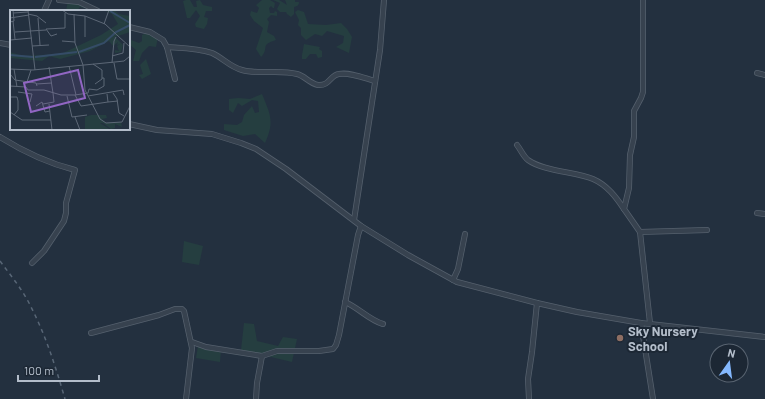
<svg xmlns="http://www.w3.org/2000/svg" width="765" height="399" font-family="Barlow,sans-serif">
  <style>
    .green { fill: #253e40 }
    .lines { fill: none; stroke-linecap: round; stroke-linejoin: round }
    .minor-casing { stroke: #55606d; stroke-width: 6 }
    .minor { stroke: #37424f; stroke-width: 4.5 }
    .rail { stroke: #586676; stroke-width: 1.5; stroke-dasharray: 4 4; stroke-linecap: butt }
    .education-dot { fill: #8d6e63; stroke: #1c2734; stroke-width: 1.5 }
    .labels { text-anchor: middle; stroke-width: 4; stroke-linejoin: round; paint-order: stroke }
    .poi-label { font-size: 13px; font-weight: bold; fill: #b3bdca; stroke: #1c2734; text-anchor: start }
    .inset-river { fill: none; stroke: #354c67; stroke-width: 2 }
    .inset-road { fill: none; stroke: #5d6877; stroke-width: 1 }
    .view { fill: #9166c3; fill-opacity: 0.15; stroke: #9166c3; stroke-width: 2 }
    .inset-edge { fill: none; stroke: #b3bdca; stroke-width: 2 }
  </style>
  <rect width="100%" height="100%" fill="#23303f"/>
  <!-- green -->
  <g class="green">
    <polygon points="68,0 79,0 88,4 88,9 80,7 77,11 75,11 73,9 72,11 66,11"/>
    <polygon points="186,0 190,0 194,7 197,7 196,1 200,0 203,5 212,7 212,11 206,11 204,17 208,18 207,24 204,29 196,27 195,24 200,16 196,10 190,18 187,18 183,1"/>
    <path d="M262,0H270L275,3L274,8H273L271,6L269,8L270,13H274L275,11L277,12V16L271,15L267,19L269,22L267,32L274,36L276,40C259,45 270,48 261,57L256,49L263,28L254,21L250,15L251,11L257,13L259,8L256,5Z"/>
    <path d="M273,0H279L287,5L285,0H295V2H299C299,6 297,6 294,7V14L291,17L287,14L286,12H280L277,9L280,3Z"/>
    <polygon points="298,10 304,12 308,24 326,25 341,23 347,29 352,37 349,53 336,47 343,43 344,36 327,31 322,36 315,34 306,40 301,35 301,28 298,25 299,20 295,12"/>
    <polygon points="150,32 158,37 156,47 149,46 142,53 139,61 133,61 136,50 129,44 129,42 131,40 139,43 142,41 142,35"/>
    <polygon points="304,44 320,47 319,49 322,51 322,57 318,58 316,54 310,54 306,59 302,59 302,55"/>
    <polygon points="146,59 151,74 142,79 139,75 143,74 140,65"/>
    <path d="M262,94C270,114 275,121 265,143L255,134L243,136L224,130V124L237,125L242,122L244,115L252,106L255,113L259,112L258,101L252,100L242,106L238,103L233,113L229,110V99L238,98L250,99Z"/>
    <polygon points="184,241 203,246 199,265 182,262"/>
    <polygon points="244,323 254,324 257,341 278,346 283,337 297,339 292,362 241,350"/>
    <polygon points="198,346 221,349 220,362 196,358"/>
  </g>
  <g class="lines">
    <!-- minor casing -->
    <g class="minor-casing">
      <g id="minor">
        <polyline points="59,0 79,2 98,11"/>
        <polyline points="643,0 643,92 641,98 634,111 634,137 630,155 629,188 624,209 640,232 650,323"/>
        <polyline points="44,11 49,0"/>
        <polyline points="129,27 150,32 163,40 167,47 175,79"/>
        <polyline points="0,43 11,45"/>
        <path d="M167,47C182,48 198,48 212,53C223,58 230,67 242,70C259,75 278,69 297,74C305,76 309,83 318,85C330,86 330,75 339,74C350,72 364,78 375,81"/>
        <polyline points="757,73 765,75"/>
        <polyline points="129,124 157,130 212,134 241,143 256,149 286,169 361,226 408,255 457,282 537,303 577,312 641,323 765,337"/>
        <path d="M0,137C24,152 47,163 75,170L66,203V213L64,221L44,251L32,263"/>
        <path d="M517,145C521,150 523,156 528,160C543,171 576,172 593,179C607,185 616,197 624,209"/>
        <polyline points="757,213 765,214"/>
        <polyline points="354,220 380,50 384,0"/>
        <polyline points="640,232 707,230"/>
        <polyline points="453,280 458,269 465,234"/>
        <path d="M345,302C359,308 369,320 383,324"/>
        <polyline points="641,323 653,399"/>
        <polyline points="91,333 159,315 175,309 182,309 184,311 192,348 186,399"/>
        <polyline points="192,342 206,347 262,356 277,351 319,351 333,349 336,345 339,335 358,235 361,226"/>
        <polyline points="256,399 257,383 262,356"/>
        <polyline points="529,399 528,379 532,352 537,303"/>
      </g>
    </g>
    <!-- minor -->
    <use href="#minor" class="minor"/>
    <!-- rail -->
    <path class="rail" d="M0,261C11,276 23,290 31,307C46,336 56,368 65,399"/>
  </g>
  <!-- markers -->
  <circle class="education-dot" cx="620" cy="338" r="4"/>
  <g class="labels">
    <!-- poi labels -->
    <g class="poi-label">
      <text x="628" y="336">Sky Nursery<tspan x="628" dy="15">School</tspan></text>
    </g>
  </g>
  <!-- overview -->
  <g transform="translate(10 10)">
    <rect width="120" height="120" fill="#23303f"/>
    <path d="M94,0H104L109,4L120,6V22L105,27L113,35L111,42L105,43V40L109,41L107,36L110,34L107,35L108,32L103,36L99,31L80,41L50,49L39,46L32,51L0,48V42L13,46L51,44L91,25L108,14L102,4ZM81,105H96L97,108L92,109L96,113L111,112L112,117L105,114V118L101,119L93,113H90L101,120H75V107Z" fill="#253e40"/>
    <path class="inset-river" d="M100,1L120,13M69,42L94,33L106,22L120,15M0,45L23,47M25,47L67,42"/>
    <path class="inset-road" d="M18,0L25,60M52,0L58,4L75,6L95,14L120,37M3,3L18,2M18,4L27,6L36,13M64,4L65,33L73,55L75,80L90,109L96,113L112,112L120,96M0,8L19,5M28,8L30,35M3,11L5,29M0,12L4,11L3,0M94,14L99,0M5,22L36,20M47,24L41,26L36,19L55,18V3M75,27V6M0,30L22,28M52,31L65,32M22,36L39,35M102,46L113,43L114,33M102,53L104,31L106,27M104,53L107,69H120M83,54L92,60V69L85,74M59,56L66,85M39,57L43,83M0,59L23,60L105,52L114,51L120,46M4,59L7,77M0,64L5,70L26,73L27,76M17,72L21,60M26,74L42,73M0,76L16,77L18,80H34L51,85H65L78,83L79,79L87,80L94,76V68H92M8,82L22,84L20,92M103,83L107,89L109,103L114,106M97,84L98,92L108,91M65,85L71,96L98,92M57,86L62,107L77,105M78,86L113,80L114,85M0,87H7L8,91V100L4,105M33,94L44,92L43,83M39,94L42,120M26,96L32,92L35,102L40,101M0,102L12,110H41M65,107L70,120"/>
    <path class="view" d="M68,60L75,88L21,102L14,73Z"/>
    <rect width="120" height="120" class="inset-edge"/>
  </g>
  <!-- north arrow -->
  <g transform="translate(729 363) rotate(14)"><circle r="19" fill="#1c2734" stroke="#586370"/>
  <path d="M0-3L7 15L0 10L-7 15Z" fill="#84b8fe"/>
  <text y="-6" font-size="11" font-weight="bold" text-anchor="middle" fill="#b3bdca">N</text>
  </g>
  <!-- scale -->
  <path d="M18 375v6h81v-6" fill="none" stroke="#b3bdca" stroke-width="2"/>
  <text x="24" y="375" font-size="12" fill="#b3bdca" stroke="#1c2734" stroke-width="3" paint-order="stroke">100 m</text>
</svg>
